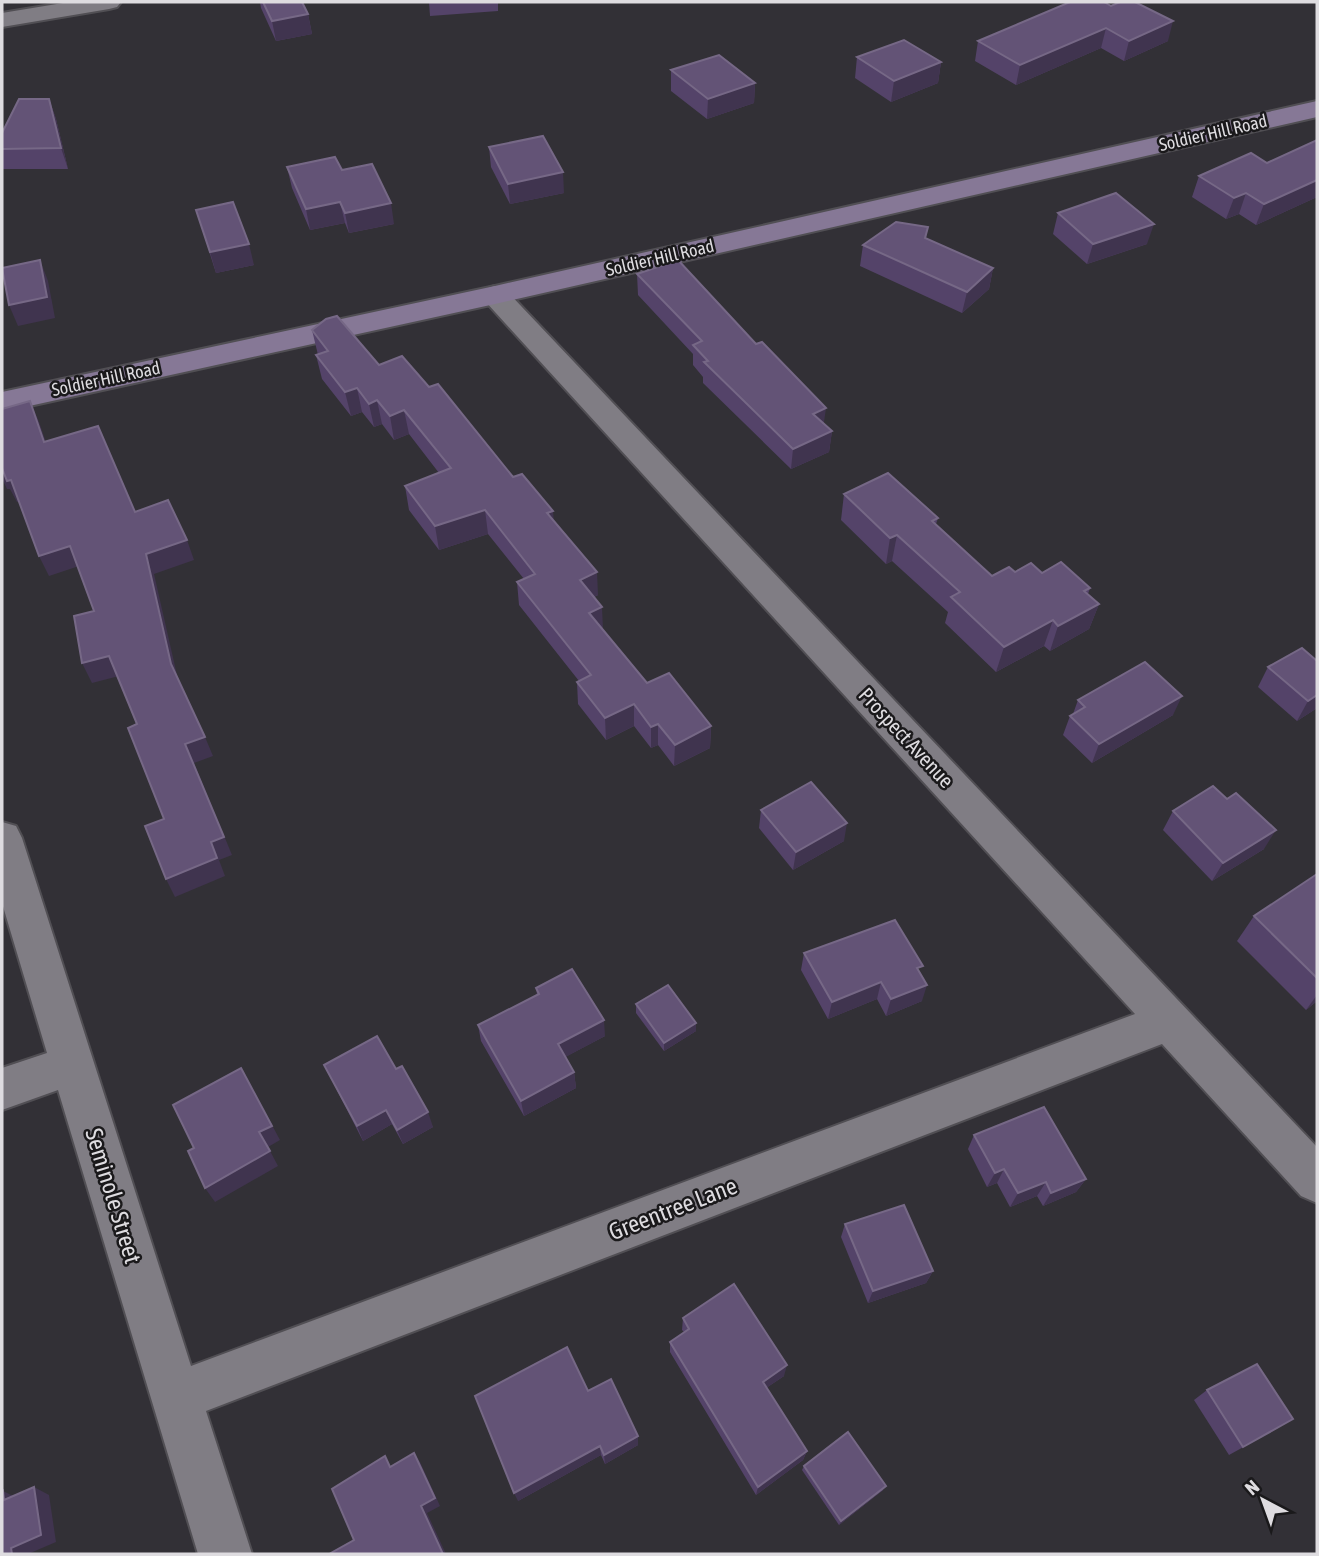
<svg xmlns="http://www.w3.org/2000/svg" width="1319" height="1556" font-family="'Asap Condensed',sans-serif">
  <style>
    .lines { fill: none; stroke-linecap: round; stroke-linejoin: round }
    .street-casing { stroke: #514f54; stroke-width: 4 }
    .secondary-casing { stroke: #514f54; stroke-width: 4 }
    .street { fill: #807d84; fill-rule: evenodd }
    .secondary { fill: #867896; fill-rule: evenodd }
    .wall { fill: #544369 }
    .shaded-wall { fill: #40344f }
    .building { fill: #635376; stroke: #766886; stroke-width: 2 }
    .labels { text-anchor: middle; stroke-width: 5; stroke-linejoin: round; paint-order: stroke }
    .far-street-label { font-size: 18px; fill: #dedce0; stroke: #1a191b }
    .street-label { font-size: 21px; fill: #dedce0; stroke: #1a191b }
    .near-street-label { font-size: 24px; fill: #dedce0; stroke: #1a191b }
  </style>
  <rect width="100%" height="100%" fill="#323036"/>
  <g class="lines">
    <!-- street casing -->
    <g class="street-casing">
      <g id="street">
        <polygon points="69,2 121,2 117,7 109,9 2,27 2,13"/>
        <polygon points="495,286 505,289 1317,1147 1317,1203 1301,1196 1162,1044 206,1411 252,1554 198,1554 58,1090 2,1110 2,1068 47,1053 2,903 2,822 16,826 22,838 191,1366 1135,1014 485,301 480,295 485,289"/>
      </g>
    </g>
    <!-- secondary casing -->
    <g class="secondary-casing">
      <polygon id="secondary" points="1317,101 1317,117 495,304 2,412 2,392 495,286"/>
    </g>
    <!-- street -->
    <use href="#street" class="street"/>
    <!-- secondary -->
    <use href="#secondary" class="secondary"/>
  </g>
  <!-- wall -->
  <g class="wall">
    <polygon points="260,2 302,2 308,14 312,34 276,41 261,8"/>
    <polygon points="429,2 498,2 498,11 430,16"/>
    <polygon points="1070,2 1168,41 1124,61 1101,48 1016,85 975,61 978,41"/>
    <polygon points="857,57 941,62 938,83 891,102 855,78"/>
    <polygon points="671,70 755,83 754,103 707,119 671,91"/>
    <polygon points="49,99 56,119 68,169 2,169 2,133"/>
    <polygon points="1317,140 1317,197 1256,225 1239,214 1226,219 1192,197 1199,176 1267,163"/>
    <polygon points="489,147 564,193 510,204 491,167"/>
    <polygon points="287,167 342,170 394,224 349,233 345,223 310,230 292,188"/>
    <polygon points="196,210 254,265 216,273"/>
    <polygon points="1058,213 1147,244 1087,264 1053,234"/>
    <polygon points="928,227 926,238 993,268 989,289 962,313 860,266 863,245"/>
    <polygon points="637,274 824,424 832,431 829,452 791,469 703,383 703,377 693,365 693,354 638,295"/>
    <polygon points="312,330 379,365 429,387 554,521 598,595 594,597 603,630 647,683 711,726 710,748 674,766 658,745 651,748 634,726 606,740 578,704 577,682 579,681 519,605 517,582 524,579 488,534 439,550 409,510 405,486 439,473 409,434 394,440 382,424 374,427 362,412 351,416 322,379 316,355 318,355"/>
    <polygon points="844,494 938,518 936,524 992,576 1015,572 1042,573 1090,588 1088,594 1099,604 1089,629 1050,651 1044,646 996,672 945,623 948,612 892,561 886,564 841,520"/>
    <polygon points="1268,667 1317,708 1297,721 1258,687"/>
    <polygon points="1078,700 1173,715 1092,763 1063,735 1070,716 1073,714"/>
    <polygon points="761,810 844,841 793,870 759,828"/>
    <polygon points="1173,811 1264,849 1212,881 1163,830"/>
    <polygon points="1317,874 1317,1001 1306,1010 1237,941 1254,916"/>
    <polygon points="804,953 920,973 922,1001 886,1016 877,999 828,1019 801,970"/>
    <polygon points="536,988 605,1036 565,1057 574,1072 576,1088 524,1116 481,1041 478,1025 537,995"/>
    <polygon points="636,1004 696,1031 664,1051 636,1013"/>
    <polygon points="324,1065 396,1069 433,1127 403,1144 392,1124 363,1141"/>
    <polygon points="974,1135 1086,1179 1076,1192 1043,1206 1037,1196 1010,1207 997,1183 987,1187 968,1149"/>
    <polygon points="845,1224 933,1271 926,1283 868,1303 841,1237"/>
    <polygon points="683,1318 784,1376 766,1388 807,1451 803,1460 756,1495 670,1352 670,1342 684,1332 682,1330"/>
    <polygon points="1207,1390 1278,1428 1229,1455 1194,1400"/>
    <polygon points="588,1391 638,1445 605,1464 601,1455 518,1501"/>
    <polygon points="804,1466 883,1490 839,1525 802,1470"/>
  </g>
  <!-- shaded-wall -->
  <g class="shaded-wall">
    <polygon points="308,14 312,34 276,41 272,21"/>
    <polygon points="1173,21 1168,41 1124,61 1129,41"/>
    <polygon points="1106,28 1101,48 1016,85 1020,65"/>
    <polygon points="941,62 938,83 891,102 894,81"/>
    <polygon points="755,83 754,103 707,119 708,99"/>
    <polygon points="49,99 56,119 68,169 61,148"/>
    <polygon points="563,172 564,193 510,204 508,184"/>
    <polygon points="1317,180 1317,197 1256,225 1264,204"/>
    <polygon points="1246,193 1239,214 1226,219 1234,198"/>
    <polygon points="340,202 345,223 310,230 306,209"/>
    <polygon points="391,203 394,224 349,233 345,213"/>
    <polygon points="1154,224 1147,244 1087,264 1093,244"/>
    <polygon points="249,244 254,265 216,273 210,252"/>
    <polygon points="40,260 48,281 55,318 18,326 9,305"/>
    <polygon points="993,268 989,289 962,313 967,292"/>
    <polygon points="357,388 362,412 351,416 345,392"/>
    <polygon points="377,400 382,424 374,427 369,404"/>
    <polygon points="30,401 39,422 53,463 44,442"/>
    <polygon points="826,408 823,429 813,414"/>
    <polygon points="404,410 409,434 394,440 390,416"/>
    <polygon points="832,431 829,452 791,469 793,449"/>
    <polygon points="2,468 11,480 21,501 17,502 10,489 7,489 2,478"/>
    <polygon points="485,510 488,534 439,550 435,526"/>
    <polygon points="553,511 555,534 547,513"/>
    <polygon points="897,535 892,561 886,564 890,538"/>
    <polygon points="187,540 194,560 154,574 179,684 171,664 146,554"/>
    <polygon points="70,546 79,566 49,576 39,556"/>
    <polygon points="597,572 598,595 581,603 580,580"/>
    <polygon points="1099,604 1089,629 1050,651 1058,626"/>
    <polygon points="602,607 603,630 589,613"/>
    <polygon points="1053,620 1044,646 996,672 1004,647"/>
    <polygon points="109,656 119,676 92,683 82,663"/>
    <polygon points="1317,695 1317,708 1297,721 1308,701"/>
    <polygon points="1182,696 1173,715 1092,763 1099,744"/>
    <polygon points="634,704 634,726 606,740 605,718"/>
    <polygon points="658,724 658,745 651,748 651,727"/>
    <polygon points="711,726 710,748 674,766 675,745"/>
    <polygon points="205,737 213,756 194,763 232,855 219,860 225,876 175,897 166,879 185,744"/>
    <polygon points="847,823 844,841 793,870 796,852"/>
    <polygon points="1276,830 1264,849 1212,881 1223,863"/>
    <polygon points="881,982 877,999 828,1019 832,1002"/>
    <polygon points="927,985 922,1001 886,1016 891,999"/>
    <polygon points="1317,995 1317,1001 1306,1010"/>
    <polygon points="604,1020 605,1036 560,1060 558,1044"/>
    <polygon points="696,1023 696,1031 664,1051 664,1043"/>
    <polygon points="574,1072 576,1088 524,1116 521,1101"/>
    <polygon points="250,1084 280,1140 268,1147 278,1166 215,1202 205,1188 259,1132"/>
    <polygon points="386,1110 392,1124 363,1141 357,1126"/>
    <polygon points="428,1112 433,1127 403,1144 397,1130"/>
    <polygon points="1004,1169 997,1183 987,1187 995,1173"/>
    <polygon points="1086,1179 1076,1192 1043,1206 1051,1193"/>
    <polygon points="1046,1182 1037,1196 1010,1207 1018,1193"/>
    <polygon points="933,1271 926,1283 868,1303 873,1291"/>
    <polygon points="787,1365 784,1376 760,1392 763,1382"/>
    <polygon points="638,1436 638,1445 605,1464 604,1455"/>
    <polygon points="600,1446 601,1455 518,1501 514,1493"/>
    <polygon points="807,1451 803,1460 756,1495 758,1487"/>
    <polygon points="414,1453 420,1462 440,1506 427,1513 446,1554 443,1554 421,1506"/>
    <polygon points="886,1486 883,1490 839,1525 841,1521"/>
    <polygon points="34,1487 49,1495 56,1542 28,1554 12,1554 11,1548"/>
    <polygon points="3,1491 19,1499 4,1500"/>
  </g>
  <!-- building -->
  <g class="building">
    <polygon points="263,2 302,2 308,14 272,21"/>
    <polygon points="1070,2 1104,2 1111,6 1120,2 1135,2 1173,21 1129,41 1106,28 1020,65 978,41"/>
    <polygon points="904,40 941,62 894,81 857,57"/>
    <polygon points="719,55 755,83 708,99 671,70"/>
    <polygon points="19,99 49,99 61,148 2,149 2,133"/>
    <polygon points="543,136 563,172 508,184 489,147"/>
    <polygon points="1317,140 1317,180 1264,204 1246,193 1234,198 1199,176 1251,153 1267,163"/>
    <polygon points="335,157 342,170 372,164 391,203 345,213 340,202 306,209 287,167"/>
    <polygon points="1116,193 1154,224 1093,244 1058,213"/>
    <polygon points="233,202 249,244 210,252 196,210"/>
    <polygon points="896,222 928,227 925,238 993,268 967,292 863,245"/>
    <polygon points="40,260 47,297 9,305 2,268"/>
    <polygon points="678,260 756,344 762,342 826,408 813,414 832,431 793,449 704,362 708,361 693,345 702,341 637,274"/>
    <polygon points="337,316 379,365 402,356 429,387 438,384 513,477 522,474 553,511 547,513 597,572 580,580 602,607 589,613 647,683 669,673 711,726 675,745 658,724 651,727 634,704 605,718 577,682 591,675 517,582 535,574 485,510 435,526 405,486 451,468 404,410 390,416 377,400 369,404 357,388 345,392 316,355 328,351 312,330 326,319"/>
    <polygon points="30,401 44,442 98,426 135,512 168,500 187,540 146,554 171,664 205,737 185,744 224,837 211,842 217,858 166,879 145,826 164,819 128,728 137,724 109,656 82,663 74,616 94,611 70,546 39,556 11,480 7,481 2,468 2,409"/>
    <polygon points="888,473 938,518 932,521 992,576 1009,567 1015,572 1031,563 1042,573 1061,562 1090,588 1084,591 1099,604 1058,626 1053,620 1004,647 951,597 960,592 897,535 890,538 844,494"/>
    <polygon points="1302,648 1317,661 1317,695 1308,701 1268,667"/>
    <polygon points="1145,662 1182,696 1099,744 1070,716 1085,707 1078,700"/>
    <polygon points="811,782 847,823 796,852 761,810"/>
    <polygon points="1213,786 1227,799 1236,793 1276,830 1223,863 1173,811"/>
    <polygon points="1317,874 1317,978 1254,916"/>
    <polygon points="895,920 923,966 917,968 927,985 891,999 881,982 832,1002 804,953"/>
    <polygon points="572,969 604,1020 558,1044 574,1072 521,1101 478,1025 539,994 536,988"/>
    <polygon points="668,985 696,1023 664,1043 636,1004"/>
    <polygon points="377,1036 396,1069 402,1066 428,1112 397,1130 386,1110 357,1126 324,1065"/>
    <polygon points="241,1068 272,1126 259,1132 270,1151 205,1188 188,1151 194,1148 173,1105"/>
    <polygon points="1044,1107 1086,1179 1051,1193 1046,1182 1018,1193 1004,1169 995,1173 974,1135"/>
    <polygon points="904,1205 933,1271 873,1291 845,1224"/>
    <polygon points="734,1284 787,1365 763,1382 807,1451 758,1487 670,1342 689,1329 683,1318"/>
    <polygon points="567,1347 588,1391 611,1379 638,1436 604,1455 600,1446 514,1493 475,1396"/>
    <polygon points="1257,1364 1293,1419 1243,1447 1207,1390"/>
    <polygon points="848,1432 886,1486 841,1521 804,1466"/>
    <polygon points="414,1453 435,1498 421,1506 443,1554 332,1554 331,1553 354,1540 332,1489 385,1456 390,1467"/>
    <polygon points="34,1487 41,1535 11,1548 12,1554 2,1554 2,1492 3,1491 4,1500"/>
  </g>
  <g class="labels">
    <!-- far-street labels -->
    <g class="far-street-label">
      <text transform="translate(1213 133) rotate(-13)" y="6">Soldier Hill Road</text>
      <text transform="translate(660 258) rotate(-13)" y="6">Soldier Hill Road</text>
      <text transform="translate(106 379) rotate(-12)" y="6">Soldier Hill Road</text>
    </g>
    <!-- street labels -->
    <g class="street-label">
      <text transform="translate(906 738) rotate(47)" y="7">Prospect Avenue</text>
    </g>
    <!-- near-street labels -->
    <g class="near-street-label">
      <text transform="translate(113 1196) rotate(73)" y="8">Seminole Street</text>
      <text transform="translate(673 1209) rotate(-21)" y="8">Greentree Lane</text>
    </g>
  </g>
  <!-- border -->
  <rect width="1319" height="1556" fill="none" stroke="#dedce0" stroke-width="7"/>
  <!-- north arrow -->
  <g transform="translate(1263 1500) rotate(319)" stroke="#1a191b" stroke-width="5" paint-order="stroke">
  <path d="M0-5L12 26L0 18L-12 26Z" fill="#dedce0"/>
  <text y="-10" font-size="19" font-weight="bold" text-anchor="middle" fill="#dedce0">N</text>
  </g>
</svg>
